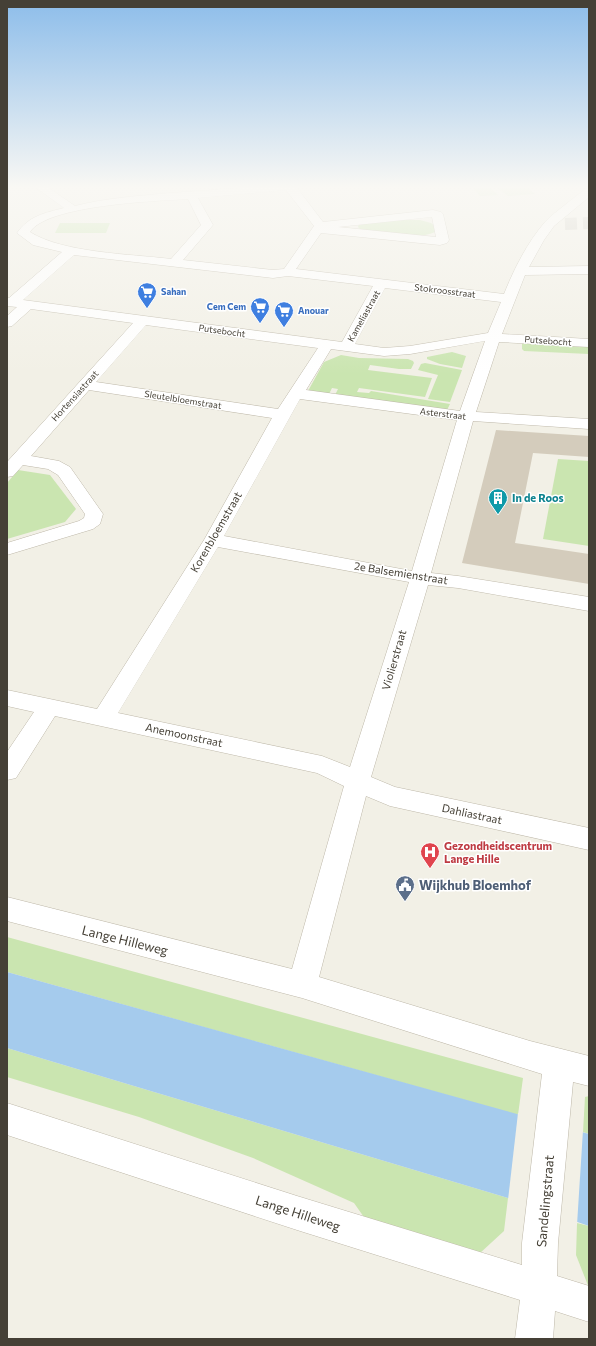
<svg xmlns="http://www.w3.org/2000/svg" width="596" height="1346" font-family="Commissioner,sans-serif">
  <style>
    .green { fill: #cae5b0 }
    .water { fill: #a5cbed }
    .pier { fill: #f2f0e6 }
    .building { fill: #d4ccbc }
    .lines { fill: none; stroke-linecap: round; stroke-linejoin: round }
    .minor-tunnel { stroke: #cfcdc3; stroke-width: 12; stroke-dasharray: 12 6; stroke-linecap: butt }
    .minor-casing { stroke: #beb8a9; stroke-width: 1 }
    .minor { fill: #fff; fill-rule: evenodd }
    .labels { text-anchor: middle; stroke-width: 3; stroke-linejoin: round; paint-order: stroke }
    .far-street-label { font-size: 9px; fill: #454036; stroke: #fff }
    .far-shop-label { font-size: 9px; font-weight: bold; fill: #366cbe; stroke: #fff; text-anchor: start }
    .culture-label { font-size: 11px; font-weight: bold; fill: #0d838f; stroke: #fff; text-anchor: start }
    .street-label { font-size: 11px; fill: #454036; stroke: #fff }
    .health-label { font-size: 11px; font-weight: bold; fill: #be3a42; stroke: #fff; text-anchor: start }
    .near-service-label { font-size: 13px; font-weight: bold; fill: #4e5e75; stroke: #fff; text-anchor: start }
    .near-street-label { font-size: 13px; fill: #454036; stroke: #fff }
  </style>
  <rect width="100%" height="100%" fill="#f2f0e6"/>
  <!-- green -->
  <g class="green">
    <polygon points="471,186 489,186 498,195 480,196"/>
    <polygon points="495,186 525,186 535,194 508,196"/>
    <path d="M390,220H420L431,223L435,226V232C417,241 382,232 361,230L358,227L359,224Z"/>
    <polygon points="60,223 110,223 106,233 55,233"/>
    <polygon points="522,343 589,346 589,354 524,351 522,349"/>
    <polygon points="452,352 466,356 462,368 440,364 427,359 427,357"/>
    <polygon points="341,355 359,358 408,359 413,361 414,363 411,369 399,369 370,365 368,370 432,378 425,397 359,388 357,392 369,393 371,391 450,404 447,410 335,395 338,389 332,388 329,394 308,391 324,362"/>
    <polygon points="425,363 462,370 450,402 428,399 438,375 418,370 421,364"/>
    <polygon points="558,459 589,461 589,546 543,539"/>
    <polygon points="18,470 50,475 76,509 65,522 7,539 7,483"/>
    <polygon points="7,937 523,1078 518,1115 7,972"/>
    <polygon points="7,1048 508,1198 504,1231 479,1254 366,1220 354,1203 253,1158 139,1117 7,1077"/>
    <polygon points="589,1096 589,1134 583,1132 585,1097"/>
    <polygon points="577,1223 589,1226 589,1288 576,1255"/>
  </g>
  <!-- water -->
  <polygon class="water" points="7,972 589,1134 589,1226 508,1198 7,1048"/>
  <!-- pier -->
  <polygon class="pier" points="518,1113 583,1130 577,1225 508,1200"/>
  <!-- building -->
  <polygon class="building" points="496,430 589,436 589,457 533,453 515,543 589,554 589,584 462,563"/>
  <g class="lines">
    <!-- minor-tunnel -->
    <polyline class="minor-tunnel" points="565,224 589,223"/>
    <!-- minor casing -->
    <g class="minor-casing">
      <path id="minor" d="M34,186H46L75,206C106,198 138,196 171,193C213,190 256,186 298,186L297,188L323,222L433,210L441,212L443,214L449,240L447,243L440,245L321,233L296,269L504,294C514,269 527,243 545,222C557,210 572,200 585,189L589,188V197L554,226L544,240L529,267L589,266V274L525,275L502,334L589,339V347L499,342L476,412L589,419V429L473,421L431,573L458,576L589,597V611L458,588L428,585L371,777L395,787L589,828V850L390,806L366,796L319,977L530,1041L589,1056V1086L573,1082L558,1243L557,1276L589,1286V1322L555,1311L553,1339H515L520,1300L297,1230L7,1135V1103L297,1196L522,1265V1243L542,1074L302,998L7,921V897L292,969L344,786L317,773L55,716L16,778L7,780V752L34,712L7,706V690L97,709L204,540L272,418L89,390L31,456L59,461L70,467L103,514L100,524L93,529L7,555V543L79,521L84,518L85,514L58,475L48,469L23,465L13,476L7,477V462L133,323L31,309L12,326L7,327V316L17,307L7,306V298H9L62,252L33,245L17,233C29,216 44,213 64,208ZM286,190L314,226L284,269L273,270L183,260L213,225L198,198ZM188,199L201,225L171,259C131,254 63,253 30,232C47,205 156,201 188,199ZM432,217L436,237L338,227ZM74,255L273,278L288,276L373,286L342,342L23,300ZM385,288L501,302L488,333L410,346L384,348L355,344ZM146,325L318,348L278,409L96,382ZM485,341L460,411L306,390L331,349L384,356L410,354ZM300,399L457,420L412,571L224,536ZM218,547L409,582L350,767L322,756L118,713Z"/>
    </g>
    <!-- minor -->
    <use href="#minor" class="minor"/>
  </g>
  <!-- sky -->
  <linearGradient id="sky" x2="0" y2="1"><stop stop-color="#8dbdea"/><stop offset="0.5" stop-color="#f9f8f4"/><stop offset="1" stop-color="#f9f8f4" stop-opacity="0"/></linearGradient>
  <rect width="596" height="374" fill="url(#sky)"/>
  <!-- icons -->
  <defs>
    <g id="supermarket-pin" transform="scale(1)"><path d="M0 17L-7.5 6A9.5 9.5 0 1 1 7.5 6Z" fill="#3f7fe0" stroke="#fff"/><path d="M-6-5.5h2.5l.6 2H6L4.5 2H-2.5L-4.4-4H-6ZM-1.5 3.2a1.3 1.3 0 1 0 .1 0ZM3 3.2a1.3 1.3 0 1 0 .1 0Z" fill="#fff"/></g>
    <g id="building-pin" transform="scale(1)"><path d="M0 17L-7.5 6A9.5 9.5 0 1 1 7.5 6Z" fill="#0f9aa8" stroke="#fff"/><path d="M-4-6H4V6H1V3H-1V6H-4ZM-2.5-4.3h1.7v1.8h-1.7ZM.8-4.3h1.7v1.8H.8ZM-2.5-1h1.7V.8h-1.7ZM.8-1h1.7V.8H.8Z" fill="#fff"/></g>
    <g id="hospital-pin" transform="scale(1)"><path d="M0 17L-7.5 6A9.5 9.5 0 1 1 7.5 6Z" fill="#e0444e" stroke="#fff"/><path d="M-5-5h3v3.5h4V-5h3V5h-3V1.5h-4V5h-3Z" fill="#fff"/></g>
    <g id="civic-pin" transform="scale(1)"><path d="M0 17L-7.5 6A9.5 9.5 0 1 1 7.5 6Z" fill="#5c6f8a" stroke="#fff"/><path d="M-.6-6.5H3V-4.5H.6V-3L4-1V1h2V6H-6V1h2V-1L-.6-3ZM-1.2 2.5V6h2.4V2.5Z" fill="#fff"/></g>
  </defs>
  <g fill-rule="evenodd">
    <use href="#supermarket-pin" x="147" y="292"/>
    <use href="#supermarket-pin" x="260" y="307"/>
    <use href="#supermarket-pin" x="284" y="311"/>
    <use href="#building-pin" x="498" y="498"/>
    <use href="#hospital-pin" x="430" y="852"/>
    <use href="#civic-pin" x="405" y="885"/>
  </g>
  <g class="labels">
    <!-- far-street labels -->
    <g class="far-street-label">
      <text transform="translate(445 291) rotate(7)" y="3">Stokroosstraat</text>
      <text transform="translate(364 316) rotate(-61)" y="3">Kameliastraat</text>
      <text transform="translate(222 331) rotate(8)" y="3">Putsebocht</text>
      <text transform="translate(548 341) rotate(4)" y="3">Putsebocht</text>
      <text transform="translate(75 396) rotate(-48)" y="3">Hortensiastraat</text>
      <text transform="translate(183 400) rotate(9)" y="3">Sleutelbloemstraat</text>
      <text transform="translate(443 414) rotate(7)" y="3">Asterstraat</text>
    </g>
    <!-- far-shop labels -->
    <g class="far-shop-label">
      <text x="161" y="295">Sahan</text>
      <text x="246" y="310" text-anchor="end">Cem Cem</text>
      <text x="298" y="314">Anouar</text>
    </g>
    <!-- culture labels -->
    <g class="culture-label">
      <text x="512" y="502">In de Roos</text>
    </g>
    <!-- street labels -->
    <g class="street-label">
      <text transform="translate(216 532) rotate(-60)" y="4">Korenbloemstraat</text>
      <text transform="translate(401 573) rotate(9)" y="4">2e Balsemienstraat</text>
      <text transform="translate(394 660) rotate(-74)" y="4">Violierstraat</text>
      <text transform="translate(184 735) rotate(12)" y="4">Anemoonstraat</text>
      <text transform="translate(472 814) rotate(12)" y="4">Dahliastraat</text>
    </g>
    <!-- health labels -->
    <g class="health-label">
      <text x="444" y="850">Gezondheidscentrum<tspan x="444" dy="13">Lange Hille</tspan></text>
    </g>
    <!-- near-service labels -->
    <g class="near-service-label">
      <text x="419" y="890">Wijkhub Bloemhof</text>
    </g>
    <!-- near-street labels -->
    <g class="near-street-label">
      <text transform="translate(125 940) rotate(14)" y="5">Lange Hilleweg</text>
      <text transform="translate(545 1201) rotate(-85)" y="5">Sandelingstraat</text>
      <text transform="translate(298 1213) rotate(18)" y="5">Lange Hilleweg</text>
    </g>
  </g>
  <!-- border -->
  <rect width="596" height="1346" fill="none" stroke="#454036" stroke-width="16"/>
</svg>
